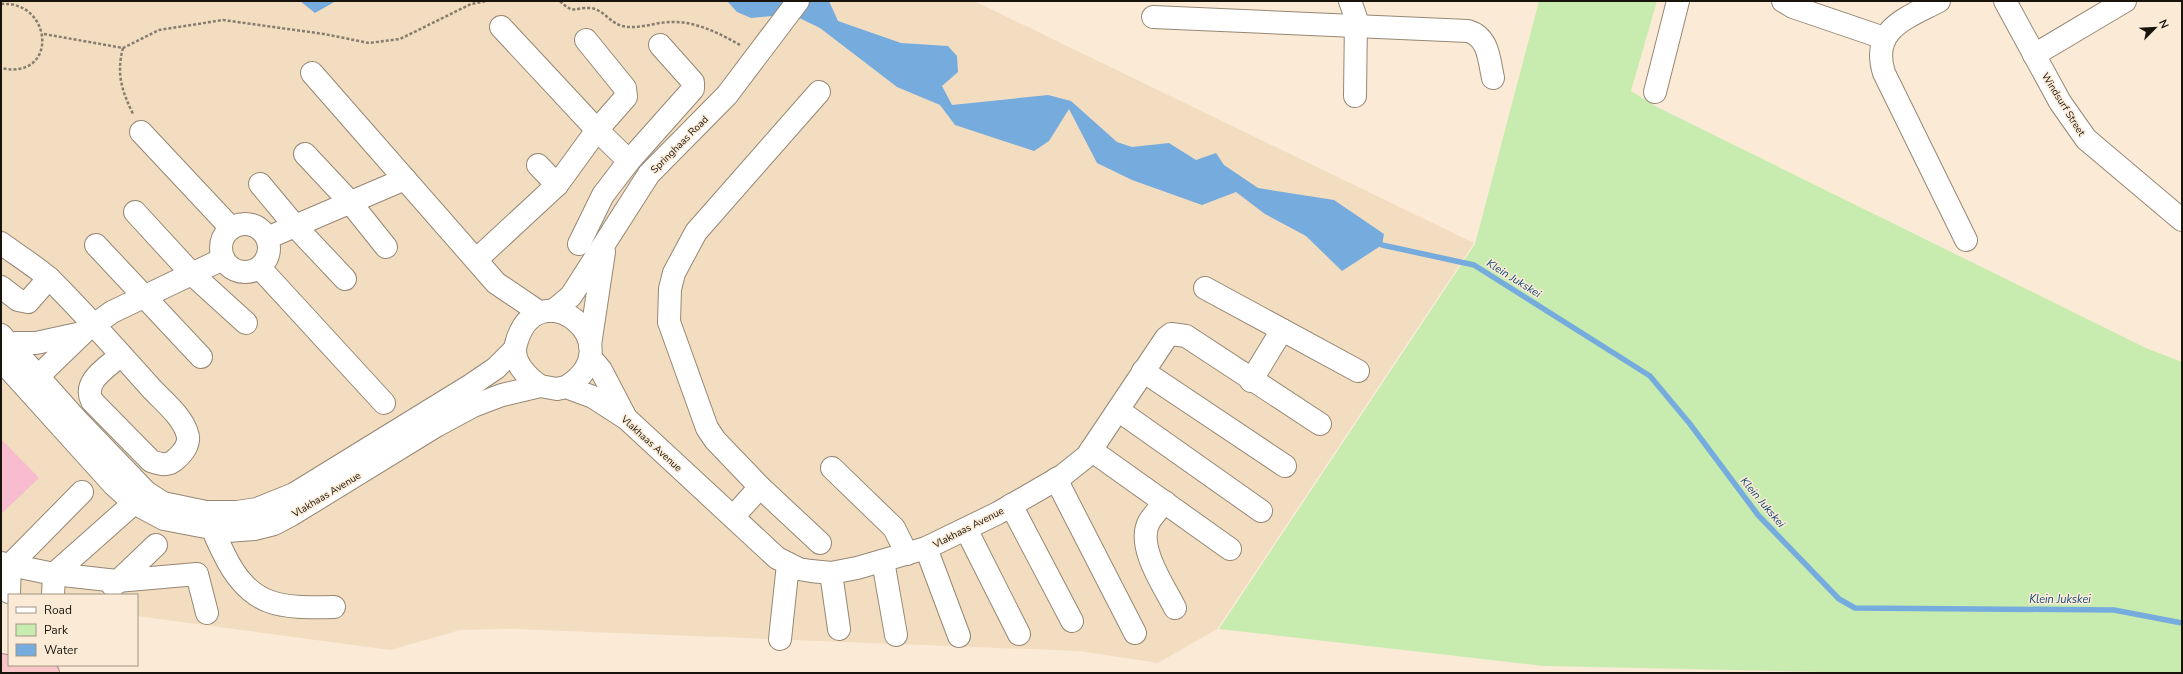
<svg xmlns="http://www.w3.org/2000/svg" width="2183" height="674" font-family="'Nunito Sans',sans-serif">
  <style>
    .built { fill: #f2ddc1 }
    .green { fill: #c8ecb0 }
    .water { fill: #76abde }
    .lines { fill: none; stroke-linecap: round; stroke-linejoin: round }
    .stream { stroke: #76abde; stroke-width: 5.5 }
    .building { fill: #f8bbd0 }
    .minor-casing { stroke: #968774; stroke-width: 24 }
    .highway-casing { stroke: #aa8886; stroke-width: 24 }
    .path { stroke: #877d6e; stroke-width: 2.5; stroke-dasharray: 3 2; stroke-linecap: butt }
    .minor { stroke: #fff; stroke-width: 22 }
    .highway { stroke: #f9c7c8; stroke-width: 22 }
    .labels { text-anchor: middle; stroke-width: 3; stroke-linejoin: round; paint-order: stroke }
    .street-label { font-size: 10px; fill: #18130b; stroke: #fbebd6 }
    .water-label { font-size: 11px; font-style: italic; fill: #114a7b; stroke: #fbebd6 }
  </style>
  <rect width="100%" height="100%" fill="#fbebd6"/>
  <!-- built -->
  <polygon class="built" points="1,1 974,1 1474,243 1217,629 1158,663 1079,651 513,629 460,630 390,650 137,616 137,595 9,595 1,598"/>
  <!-- green -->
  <polygon class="green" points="1539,1 1657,1 1631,91 1657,107 2146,348 2182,362 2182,673 1867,673 1544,666 1219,629 1475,244"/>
  <!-- water -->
  <g class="water">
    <polygon points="300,1 336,1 315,13"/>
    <polygon points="727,1 829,1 838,21 901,43 948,46 957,56 958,72 942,86 952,105 1048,95 1071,101 1117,142 1132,147 1169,143 1196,160 1216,153 1224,165 1258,188 1334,200 1384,234 1382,245 1342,271 1306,236 1265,214 1236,192 1202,205 1132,180 1097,163 1069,109 1049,141 1034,151 955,125 940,105 897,87 820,28 791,14 751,18 737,12"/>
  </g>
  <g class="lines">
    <!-- stream -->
    <polyline class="stream" points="1382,245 1474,265 1650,376 1690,424 1758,515 1839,599 1855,608 2114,610 2182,623"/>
  </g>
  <!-- building -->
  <polygon class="building" points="1,439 39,478 1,514"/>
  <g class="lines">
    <!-- minor casing -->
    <g class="minor-casing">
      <g id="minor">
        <polyline points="1350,1 1356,18 1355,96"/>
        <polyline points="1783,1 1793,7 1884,38"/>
        <path d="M1939,1C1907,18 1870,29 1884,73L1966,240"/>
        <polyline points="2005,1 2060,102 2086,139 2182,220"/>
        <path d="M1153,17L1468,31C1489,37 1489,60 1493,78"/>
        <polyline points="501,27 597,130 629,161"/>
        <polyline points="2034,55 2125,1"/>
        <polyline points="312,73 496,283 539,312"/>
        <polyline points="1655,92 1678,1"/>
        <polyline points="141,132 231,228"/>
        <polyline points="305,154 350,202 386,247"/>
        <polyline points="538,165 557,185"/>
        <polyline points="260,184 295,226 345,279"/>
        <polyline points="135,212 192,274 246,323"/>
        <circle cx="245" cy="248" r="24"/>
        <polyline points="267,238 405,179"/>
        <path d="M1,243C17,255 35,266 50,279C85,314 118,351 151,388C163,401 182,416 187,433C191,443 183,453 176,459C168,467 160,464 151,461L92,401C82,381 108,367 121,355"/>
        <polyline points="579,244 603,195 629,161 693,89 693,82 660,45"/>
        <polyline points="96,245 201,357"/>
        <polyline points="476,260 557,185 597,130 626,97 625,88 586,40"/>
        <polyline points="260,268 384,403"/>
        <polyline points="1,287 18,300 28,302 49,278"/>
        <polyline points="1205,288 1358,371"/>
        <polyline points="553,311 571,296 649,174 727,95 798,1"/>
        <polyline points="1,335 76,419 146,492 163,503 206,512 237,512 257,509 294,494 471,385 496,368 515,349"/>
        <polyline points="8,343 36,343 82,333"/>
        <polyline points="590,345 604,252"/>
        <polyline points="590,357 601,370 626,418"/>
        <polyline points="1,360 114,485 134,503 164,519 227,531 254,529 274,524 291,515 436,426 473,406 502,395 540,386 557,389 566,387 593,397 627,419 777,558 799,569 811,571 831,573 857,568 926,548 998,513 1062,476 1087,456 1166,338 1171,334 1186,336 1320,424"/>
        <polyline points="1143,371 1285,466"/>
        <polyline points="1251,381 1282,330"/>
        <path d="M540,386C527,377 511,361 516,344C537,266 636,344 566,387"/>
        <polyline points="27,387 84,332 112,312 223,259"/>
        <polyline points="1118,410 1261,511"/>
        <polyline points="1091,450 1230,549"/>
        <polyline points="832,468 894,528 907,554"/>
        <polyline points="1056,479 1135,633"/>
        <polyline points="760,487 820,543"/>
        <polyline points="82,492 10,565 54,574 117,581 197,574 207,613"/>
        <path d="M1165,502C1160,508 1153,515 1149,522C1136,546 1164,586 1175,608"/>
        <polyline points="1011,505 1072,621"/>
        <path d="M213,517C211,531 218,541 224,554C250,608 280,608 334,607"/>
        <polyline points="733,517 760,487 715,440 707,428 669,322 670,289 674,273 696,232 819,92"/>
        <polyline points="966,529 1019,634"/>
        <polyline points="926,548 959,636"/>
        <polyline points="883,561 896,635"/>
        <polyline points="1,563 10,565 9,592"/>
        <polyline points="831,573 839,629"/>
        <polyline points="113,586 156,545"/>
        <polyline points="53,595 54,574 134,503"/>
        <polyline points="780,639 788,564"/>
      </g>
    </g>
    <!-- highway casing -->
    <g class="highway-casing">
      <polyline id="highway" points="1,665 48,673"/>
    </g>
    <!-- path -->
    <g class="path">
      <path d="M560,1C574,15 575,7 590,8C603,9 610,23 622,26C638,30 655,22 671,22C695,21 719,33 740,45"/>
      <path d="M1,4C53,0 59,81 1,68"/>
      <polyline points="44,34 123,48 159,30 223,20 324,34 369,43 400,39 471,4 487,1"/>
      <path d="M123,48C116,74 122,91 133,114"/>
    </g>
    <!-- minor -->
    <use href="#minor" class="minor"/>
    <!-- highway -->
    <use href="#highway" class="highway"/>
  </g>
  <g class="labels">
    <!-- street labels -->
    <g class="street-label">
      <text transform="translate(2064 104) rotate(58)" y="4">Windsurf Street</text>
      <text transform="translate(679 144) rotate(-45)" y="4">Springhaas Road</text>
      <text transform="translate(652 443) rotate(42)" y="4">Vlakhaas Avenue</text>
      <text transform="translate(326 494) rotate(-31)" y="4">Vlakhaas Avenue</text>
      <text transform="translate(968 527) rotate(-27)" y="4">Vlakhaas Avenue</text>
    </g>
    <!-- water labels -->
    <g class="water-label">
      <text transform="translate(1514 278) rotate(32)" y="4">Klein Jukskei</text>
      <text transform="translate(1763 502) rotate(50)" y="4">Klein Jukskei</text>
      <text x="2060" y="603">Klein Jukskei</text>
    </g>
  </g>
  <!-- border -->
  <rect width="2183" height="674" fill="none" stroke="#18130b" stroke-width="4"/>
  <!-- legend -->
  <rect x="8" y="594" width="130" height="72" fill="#fbebd6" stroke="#a09585"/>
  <rect x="16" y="607" width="20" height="6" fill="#ffffff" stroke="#a09585"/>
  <text x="44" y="614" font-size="12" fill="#18130b">Road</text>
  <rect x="16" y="624" width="20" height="12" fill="#c8ecb0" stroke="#a09585"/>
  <text x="44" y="634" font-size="12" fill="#18130b">Park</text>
  <rect x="16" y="644" width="20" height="12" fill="#76abde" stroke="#a09585"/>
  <text x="44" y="654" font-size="12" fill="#18130b">Water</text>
  <!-- north arrow -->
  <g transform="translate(2155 28) rotate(66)" stroke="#fbebd6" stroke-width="3" paint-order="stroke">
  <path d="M0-3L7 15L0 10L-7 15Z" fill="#18130b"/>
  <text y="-6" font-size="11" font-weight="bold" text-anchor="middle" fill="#18130b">N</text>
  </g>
</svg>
